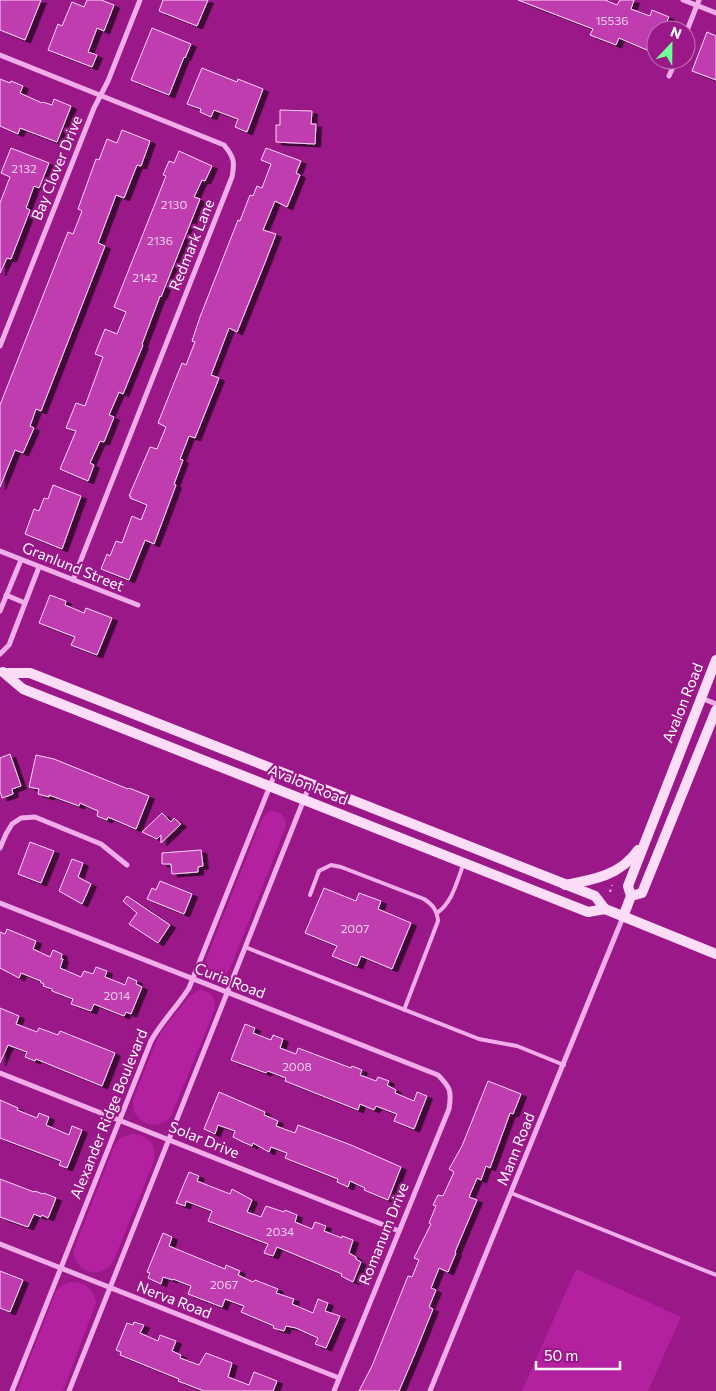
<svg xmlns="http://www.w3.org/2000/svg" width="716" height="1391" font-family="Commissioner,sans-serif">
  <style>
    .green { fill: #b321a1 }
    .building { fill: #bf3dae; stroke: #fcd5f7; filter: url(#shadow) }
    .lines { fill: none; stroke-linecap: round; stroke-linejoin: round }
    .path { stroke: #f1ade9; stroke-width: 2; stroke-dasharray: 2.5 4; stroke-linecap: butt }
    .lane { stroke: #f1ade9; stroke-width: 4 }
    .street { stroke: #f1ade9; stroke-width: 5 }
    .secondary { stroke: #fcdcf7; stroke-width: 10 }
    .labels { text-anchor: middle; stroke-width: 4.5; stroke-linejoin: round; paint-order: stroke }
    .number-label { font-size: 12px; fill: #efceeb }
    .street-label { font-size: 15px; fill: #fff; stroke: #9a1888 }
  </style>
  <defs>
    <filter id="shadow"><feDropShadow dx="5.5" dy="3" stdDeviation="0" flood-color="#0009"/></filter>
  </defs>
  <rect width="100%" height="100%" fill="#9a1888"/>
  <!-- green -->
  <g class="green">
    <path d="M270,811C281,810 288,818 285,829L230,969L223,978L213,979L205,971V962L260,824L264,816Z"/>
    <path d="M198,990C211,990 215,997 215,1009L171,1116C156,1135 127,1120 134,1097L155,1044L163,1029L190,996Z"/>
    <path d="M132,1134C149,1135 157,1144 154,1161L113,1262C101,1281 73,1272 74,1249L114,1146L121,1137Z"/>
    <polygon points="576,1269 681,1317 648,1391 522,1391"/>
    <path d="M71,1282C85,1282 94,1289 96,1303L63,1391H17L56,1291L64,1284Z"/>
  </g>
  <!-- building -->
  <g class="building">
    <polygon points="0,0 41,0 25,40 0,30"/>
    <polygon points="87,0 101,0 114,5 104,31 97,28 88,52 97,55 92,67 48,50 58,24 62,26 72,2 84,7"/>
    <polygon points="163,0 208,0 197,26 159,11"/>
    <polygon points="518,0 605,0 617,5 620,0 634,0 631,9 650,16 652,10 669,17 663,30 656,30 656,48 654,53 619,38 616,45 590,35 593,29"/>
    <polygon points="152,28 191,44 185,58 184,57 169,95 131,80"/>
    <polygon points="707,32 716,36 716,80 692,71"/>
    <polygon points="202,68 237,82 238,79 263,89 247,132 235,127 238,119 214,110 211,117 200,112 201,109 187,104"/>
    <polygon points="0,79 10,83 11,81 23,86 20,93 42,103 43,102 52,105 54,99 71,106 57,142 20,128 18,134 0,126"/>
    <polygon points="280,110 312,111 311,124 316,124 315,144 276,142 276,125 280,125"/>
    <polygon points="122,130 150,141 141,166 137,165 124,198 116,195 98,243 105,246 41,411 36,409 30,426 34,428 23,453 15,450 0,487 0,405 68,232 73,234 82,211 78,209 96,159 99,160 107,139 117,143"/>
    <polygon points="11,148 49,163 39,188 34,186 26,208 30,210 11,259 7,258 0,273 0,203 10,177 1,173"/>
    <polygon points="266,148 301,161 296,173 300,175 287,207 275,201 263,230 276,234 266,260 237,332 229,328 211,375 219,378 195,438 189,436 180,459 183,460 174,484 176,485 154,544 145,540 129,580 101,569 107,554 110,556 116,541 122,543 132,516 141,520 147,505 130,498 131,496 129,496 150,447 157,449 166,427 158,423 182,363 186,365 195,342 192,341 200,317 238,220 240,221 250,195 253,196 257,186 262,188 271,164 261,160"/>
    <polygon points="179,151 212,166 205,181 202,180 194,197 200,199 161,297 160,296 142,344 143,345 123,394 119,392 109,415 114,417 104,442 100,441 90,463 94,465 88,481 60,469 76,431 66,428 76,403 85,406 103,357 95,354 105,329 117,334 126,312 114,307 166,176 163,175 169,161 174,163"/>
    <polygon points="53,485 81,496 62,549 25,534 34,509 39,511 44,498 48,499"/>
    <polygon points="50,595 66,601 65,605 84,613 86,608 112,618 97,655 71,645 75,637 39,623"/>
    <polygon points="10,754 21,786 12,789 13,794 2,798 0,791 0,758"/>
    <polygon points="36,755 54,759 128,789 129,788 149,796 136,829 108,817 107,820 97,816 98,811 80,803 79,806 49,795 49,797 38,794 39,789 29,787"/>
    <polygon points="162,813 171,822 174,818 181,824 161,843 161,835 157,839 142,832"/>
    <polygon points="30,842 54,851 41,883 18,874"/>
    <polygon points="201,850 203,866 198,867 198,872 172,874 171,864 162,864 162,853"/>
    <polygon points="72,859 83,863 78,877 91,884 82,904 59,891"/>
    <polygon points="160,881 192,894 184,914 147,899 152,888 156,890"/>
    <polygon points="324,888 356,901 359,893 381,901 378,909 411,923 392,969 361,956 357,966 332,956 337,946 305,933"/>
    <polygon points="127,896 170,925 158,943 129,924 137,913 123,901"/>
    <polygon points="7,929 36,941 33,949 50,957 53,950 62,954 61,959 63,959 60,968 81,977 84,971 93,974 96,967 107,971 105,977 125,985 128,977 137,981 136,984 142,987 131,1014 126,1012 124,1016 94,1004 91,1011 71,1004 73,999 52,991 52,989 43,986 44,984 40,982 41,981 21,973 19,978 0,968 0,932 5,934"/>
    <polygon points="0,1008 19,1016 16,1024 37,1032 39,1028 58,1035 60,1031 115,1053 102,1086 36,1059 35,1061 25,1057 27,1052 8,1045 0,1063"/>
    <polygon points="245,1024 255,1028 253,1033 271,1040 273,1035 283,1039 280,1048 296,1054 298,1048 351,1068 352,1066 362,1070 360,1075 376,1081 378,1077 389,1081 387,1085 396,1090 395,1093 414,1101 417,1092 427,1096 414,1129 394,1121 397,1114 376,1106 374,1110 360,1104 358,1110 285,1081 286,1078 268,1071 266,1073 231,1060"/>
    <polygon points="488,1081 521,1094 513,1114 510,1113 490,1168 486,1166 481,1180 477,1178 469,1197 477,1200 455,1252 456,1253 448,1272 439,1268 431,1288 436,1290 429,1307 433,1309 414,1356 399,1391 359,1391 372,1366 408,1276 412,1277 419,1260 414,1258 431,1224 429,1223 436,1206 433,1205 438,1195 443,1196 454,1172 449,1169 462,1146"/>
    <polygon points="219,1092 265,1112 264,1115 278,1121 276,1126 295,1133 298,1125 351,1145 401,1167 388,1200 364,1190 365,1188 350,1181 348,1187 337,1182 338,1179 285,1158 287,1153 271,1147 269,1152 253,1143 252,1146 241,1141 233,1137 235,1131 218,1125 215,1134 204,1129"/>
    <polygon points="0,1100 18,1108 17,1110 37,1118 39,1113 49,1117 46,1125 69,1135 72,1126 82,1130 67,1168 59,1165 61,1161 0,1138"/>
    <polygon points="189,1172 199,1176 197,1181 202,1183 230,1194 232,1189 252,1200 247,1212 261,1217 266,1206 284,1212 285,1210 297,1215 295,1222 312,1229 315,1222 326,1226 324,1231 342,1238 342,1236 353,1240 349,1253 356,1257 356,1259 361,1262 353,1282 341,1276 342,1274 277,1247 273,1256 264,1253 268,1244 208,1221 212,1211 186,1201 185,1206 176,1203"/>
    <polygon points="0,1179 34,1192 35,1191 43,1194 44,1193 56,1198 48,1218 42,1215 41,1217 34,1214 28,1227 0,1217"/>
    <polygon points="163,1233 172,1237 169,1246 225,1269 226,1265 240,1271 238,1275 253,1282 255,1280 278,1289 276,1293 294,1299 292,1304 313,1313 318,1299 328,1303 325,1311 340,1316 326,1348 315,1344 318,1338 296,1328 286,1326 284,1331 273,1328 274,1326 241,1312 244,1306 225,1299 222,1307 188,1294 191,1286 173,1279 173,1280 163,1277 161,1284 148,1278 150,1273 147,1272"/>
    <polygon points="0,1271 23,1280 10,1312 0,1308"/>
    <polygon points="134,1322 144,1325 140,1333 158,1341 160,1335 176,1341 172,1351 181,1355 180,1358 199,1365 206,1353 232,1363 228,1377 249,1385 254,1372 277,1381 273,1391 204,1391 178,1381 179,1379 120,1355 121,1352 116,1350 127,1323 133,1325"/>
  </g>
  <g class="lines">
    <!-- path -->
    <polyline class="path" points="610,892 612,885"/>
    <!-- lane -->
    <g class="lane">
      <path d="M310,895L319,871L331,865L341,867L424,899C433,905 437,910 438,921L404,1010"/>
      <path d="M437,913C453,902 457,880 464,863"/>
      <polyline points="245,947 479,1039 517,1046 564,1065"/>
      <polyline points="511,1193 716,1275"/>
    </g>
    <!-- street -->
    <g class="street">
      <polyline points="683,0 716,13"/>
      <polyline points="686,33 699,0"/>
      <path d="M0,55L224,145C234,157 235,162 232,177L73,580"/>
      <polyline points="669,76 676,60"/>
      <polyline points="0,346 94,108 108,81 140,0"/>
      <polyline points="0,551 138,605"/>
      <polyline points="6,595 25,603"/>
      <polyline points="0,611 21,560"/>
      <polyline points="0,654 9,645 39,567"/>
      <polyline points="701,698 716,704"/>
      <polyline points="0,848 6,834 12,824 21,818 35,817 101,844 127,865"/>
      <path d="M0,903L438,1075C450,1087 452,1091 449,1109L334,1391"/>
      <polyline points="0,1073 399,1231"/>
      <polyline points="0,1244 339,1378"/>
      <path d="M12,1391L151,1041C162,1021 177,1007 189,988L276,771"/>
      <polyline points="69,1391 310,784"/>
      <polyline points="430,1391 623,917"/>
    </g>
    <!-- secondary -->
    <g class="secondary">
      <polyline points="3,672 23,689 588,912 605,909"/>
      <polyline points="6,673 30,673 595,896 605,909 716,954"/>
      <path d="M565,885C593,880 621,875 638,850"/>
      <polyline points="631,896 642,893 716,710"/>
      <polyline points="623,917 631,896 628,886 716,660"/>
    </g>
  </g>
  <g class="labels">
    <!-- number labels -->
    <g class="number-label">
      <text x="612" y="25">15536</text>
      <text x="24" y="173">2132</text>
      <text x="174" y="209">2130</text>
      <text x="160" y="245">2136</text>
      <text x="145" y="282">2142</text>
      <text x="355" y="933">2007</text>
      <text x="117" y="1000">2014</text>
      <text x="297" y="1071">2008</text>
      <text x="280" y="1236">2034</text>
      <text x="224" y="1289">2067</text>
    </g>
    <!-- street labels -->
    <g class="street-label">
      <text transform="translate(57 168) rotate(-68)" y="5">Bay Clover Drive</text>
      <text transform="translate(192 245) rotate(-68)" y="5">Redmark Lane</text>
      <text transform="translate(73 567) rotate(22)" y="5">Granlund Street</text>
      <text transform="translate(683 703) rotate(-68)" y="5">Avalon Road</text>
      <text transform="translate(308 785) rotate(22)" y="5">Avalon Road</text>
      <text transform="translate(230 981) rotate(21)" y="5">Curia Road</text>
      <text transform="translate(109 1114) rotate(-68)" y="5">Alexander Ridge Boulevard</text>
      <text transform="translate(204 1140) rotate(22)" y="5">Solar Drive</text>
      <text transform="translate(516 1149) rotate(-68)" y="5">Mann Road</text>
      <text transform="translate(384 1234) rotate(-68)" y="5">Romanum Drive</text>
      <text transform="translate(174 1300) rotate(21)" y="5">Nerva Road</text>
    </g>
  </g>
  <!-- north arrow -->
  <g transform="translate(671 45) rotate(22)"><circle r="24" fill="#9a1888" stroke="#c274b8"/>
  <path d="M0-4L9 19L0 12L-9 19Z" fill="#6eff97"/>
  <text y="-8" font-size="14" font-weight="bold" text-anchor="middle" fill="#ffffff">N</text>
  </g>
  <!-- scale -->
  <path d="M536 1361v8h84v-8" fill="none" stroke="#ffffff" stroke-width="2.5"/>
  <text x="544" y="1361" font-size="15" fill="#ffffff" stroke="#9a1888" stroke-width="4" paint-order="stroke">50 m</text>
</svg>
